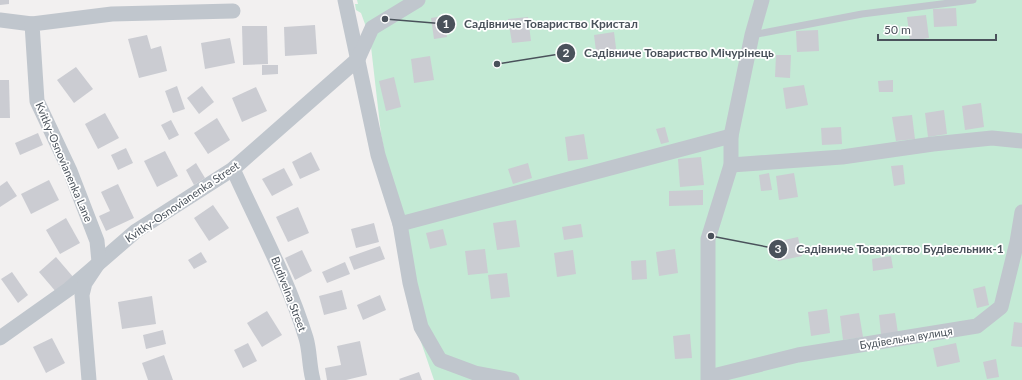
<svg xmlns="http://www.w3.org/2000/svg" width="1022" height="380" font-family="Lato,sans-serif">
  <style>
    .green { fill: #c4ead5 }
    .building { fill: #cbccd2 }
    .lines { fill: none; stroke-linecap: round; stroke-linejoin: round }
    .service { stroke: #c0c6cd; stroke-width: 7 }
    .minor { stroke: #c0c6cd; stroke-width: 15 }
    .labels { text-anchor: middle; stroke-width: 3.5; stroke-linejoin: round; paint-order: stroke }
    .street-label { font-size: 11px; fill: #4a525b; stroke: #fff }
    .leader { fill: none; stroke: #4a525b; stroke-width: 1.5 }
    .callout-dot { fill: #4a525b; stroke: #fff; stroke-width: 1.5 }
    .mark-label { font-size: 12px; text-anchor: middle; font-weight: bold; fill: #fff }
    .callout-label { font-size: 12px; text-anchor: middle; font-weight: bold; fill: #4a525b; stroke: #fff; stroke-width: 3.5; stroke-linejoin: round; paint-order: stroke }
  </style>
  <rect width="100%" height="100%" fill="#f2f0f0"/>
  <!-- green -->
  <polygon class="green" points="357,0 1022,0 1022,380 434,380 420,339 381,134 370,38 361,13 356,10 355,4 358,4"/>
  <!-- building -->
  <g class="building">
    <polygon points="0,0 9,0 9,4 0,5"/>
    <polygon points="956,8 957,26 934,27 933,9"/>
    <polygon points="926,15 929,38 910,41 907,17"/>
    <polygon points="443,16 447,37 434,39 431,18"/>
    <polygon points="528,17 531,41 512,43 508,19"/>
    <polygon points="315,25 317,54 285,56 284,27"/>
    <polygon points="242,26 267,26 268,64 243,65"/>
    <polygon points="818,30 819,51 797,52 796,31"/>
    <polygon points="614,32 617,56 597,59 594,35"/>
    <polygon points="147,35 151,49 161,46 167,71 139,78 128,39"/>
    <polygon points="230,38 235,63 205,69 201,43"/>
    <polygon points="776,55 791,55 790,78 775,77"/>
    <polygon points="430,56 434,80 414,83 411,59"/>
    <polygon points="262,65 278,65 278,74 262,75"/>
    <polygon points="76,67 93,89 74,103 57,80"/>
    <polygon points="394,77 401,107 386,111 379,81"/>
    <polygon points="0,80 9,80 10,118 0,118"/>
    <polygon points="893,80 893,92 879,92 878,81"/>
    <polygon points="804,85 808,105 786,109 783,88"/>
    <polygon points="177,86 185,109 173,113 165,91"/>
    <polygon points="202,86 214,102 199,114 187,98"/>
    <polygon points="256,87 267,111 242,122 232,98"/>
    <polygon points="981,103 984,127 965,130 962,106"/>
    <polygon points="944,110 947,134 928,137 925,113"/>
    <polygon points="105,113 119,138 98,149 85,124"/>
    <polygon points="912,115 915,139 896,141 892,117"/>
    <polygon points="217,118 230,140 208,154 194,133"/>
    <polygon points="171,120 179,135 169,140 161,125"/>
    <polygon points="665,127 669,142 661,144 656,129"/>
    <polygon points="841,127 842,144 822,145 821,128"/>
    <polygon points="38,133 43,145 20,155 15,143"/>
    <polygon points="584,134 588,159 568,161 565,137"/>
    <polygon points="126,148 133,163 118,170 111,155"/>
    <polygon points="165,151 178,176 157,187 144,161"/>
    <polygon points="311,152 320,170 300,179 292,162"/>
    <polygon points="701,157 704,185 680,187 678,159"/>
    <polygon points="196,163 205,178 194,185 186,170"/>
    <polygon points="528,163 532,178 513,184 508,169"/>
    <polygon points="903,165 905,184 894,186 891,166"/>
    <polygon points="284,168 293,185 272,196 262,179"/>
    <polygon points="769,173 772,190 761,191 759,175"/>
    <polygon points="794,173 798,197 779,200 776,176"/>
    <polygon points="49,180 59,200 31,214 21,194"/>
    <polygon points="7,181 17,196 0,207 0,186"/>
    <polygon points="118,184 134,218 106,231 99,216 110,211 101,192"/>
    <polygon points="703,190 703,205 669,206 669,191"/>
    <polygon points="213,205 229,228 209,241 194,218"/>
    <polygon points="298,207 309,233 288,242 276,217"/>
    <polygon points="66,218 80,243 60,254 46,230"/>
    <polygon points="516,220 520,247 497,250 493,223"/>
    <polygon points="374,223 379,242 356,248 351,229"/>
    <polygon points="581,224 583,237 564,240 562,227"/>
    <polygon points="443,229 447,245 430,249 426,233"/>
    <polygon points="798,237 802,256 778,261 775,242"/>
    <polygon points="380,246 385,259 354,270 349,257"/>
    <polygon points="485,249 488,273 468,275 465,251"/>
    <polygon points="675,249 678,273 659,276 656,252"/>
    <polygon points="302,250 312,271 295,280 285,258"/>
    <polygon points="573,250 576,274 557,277 554,253"/>
    <polygon points="201,252 207,262 194,269 188,260"/>
    <polygon points="891,256 893,268 873,271 872,259"/>
    <polygon points="56,257 74,278 57,293 39,272"/>
    <polygon points="646,260 647,279 632,280 631,261"/>
    <polygon points="345,262 350,274 327,283 322,272"/>
    <polygon points="12,272 28,295 18,303 1,279"/>
    <polygon points="507,273 510,297 491,299 488,275"/>
    <polygon points="985,286 989,305 977,308 973,289"/>
    <polygon points="342,290 347,309 324,315 319,296"/>
    <polygon points="380,295 386,310 363,320 357,305"/>
    <polygon points="152,296 156,324 122,329 118,302"/>
    <polygon points="827,309 830,333 811,336 808,312"/>
    <polygon points="267,311 282,335 262,347 247,323"/>
    <polygon points="859,313 863,337 843,340 840,316"/>
    <polygon points="895,313 898,333 881,335 879,315"/>
    <polygon points="1014,322 1022,323 1022,347 1011,346"/>
    <polygon points="163,330 166,344 146,349 143,335"/>
    <polygon points="690,334 692,358 675,359 673,336"/>
    <polygon points="52,338 65,363 46,373 33,347"/>
    <polygon points="360,341 367,375 346,380 327,380 325,368 341,365 337,346"/>
    <polygon points="248,343 257,361 243,368 234,350"/>
    <polygon points="956,343 960,362 937,367 933,348"/>
    <polygon points="164,355 173,380 148,380 142,363"/>
    <polygon points="996,359 999,377 987,379 983,362"/>
    <polygon points="419,372 422,380 400,380 399,379"/>
  </g>
  <g class="lines">
    <!-- service -->
    <polyline class="service" points="752,35 862,14 973,0"/>
    <!-- minor -->
    <g class="minor">
      <polyline points="345,0 378,155 400,224 410,283 421,327 440,360 475,373 512,380"/>
      <polyline points="0,20 32,24"/>
      <polyline points="731,165 842,157 933,144 992,138 1022,141"/>
      <path d="M233,169C258,225 288,279 306,338C310,351 309,366 313,380"/>
      <polyline points="400,224 731,136"/>
      <polyline points="0,338 69,289 136,231 233,169 358,59 372,28 418,0"/>
      <polyline points="709,377 798,355 977,326 1001,307 1017,242 1022,212"/>
      <polyline points="89,380 82,295 85,283 99,262 97,241 70,171 37,101 32,24 112,14 233,11"/>
      <polyline points="708,380 708,239 731,165 731,136 752,35 762,0"/>
    </g>
  </g>
  <g class="labels">
    <!-- street labels -->
    <g class="street-label">
      <text transform="translate(64 162) rotate(67)" y="4">Kvitky-Osnovianenka Lane</text>
      <text transform="translate(182 202) rotate(-34)" y="4">Kvitky-Osnovianenka Street</text>
      <text transform="translate(289 294) rotate(69)" y="4">Budivelna Street</text>
      <text transform="translate(906 338) rotate(-9)" y="4">Будівельна вулиця</text>
    </g>
  </g>
  <!-- callouts -->
  <path class="leader" d="M385 19L446 24M497 64L566 53M711 236L778 249"/>
  <g class="callout-dot">
    <circle cx="385" cy="19" r="4"/>
    <circle cx="497" cy="64" r="4"/>
    <circle cx="711" cy="236" r="4"/>
    <circle cx="446" cy="24" r="10"/>
    <circle cx="566" cy="53" r="10"/>
    <circle cx="778" cy="249" r="10"/>
  </g>
  <g class="mark-label">
    <text x="446" y="28">1</text>
    <text x="566" y="57">2</text>
    <text x="778" y="253">3</text>
  </g>
  <g class="callout-label">
    <text x="551" y="28">Садівниче Товариство Кристал</text>
    <text x="679" y="57">Садівниче Товариство Мічурінець</text>
    <text x="900" y="253">Садівниче Товариство Будівельник-1</text>
  </g>
  <!-- scale -->
  <path d="M878 34v6h118v-6" fill="none" stroke="#4a525b" stroke-width="2"/>
  <text x="884" y="34" font-size="12" fill="#4a525b" stroke="#ffffff" stroke-width="3" paint-order="stroke">50 m</text>
</svg>
